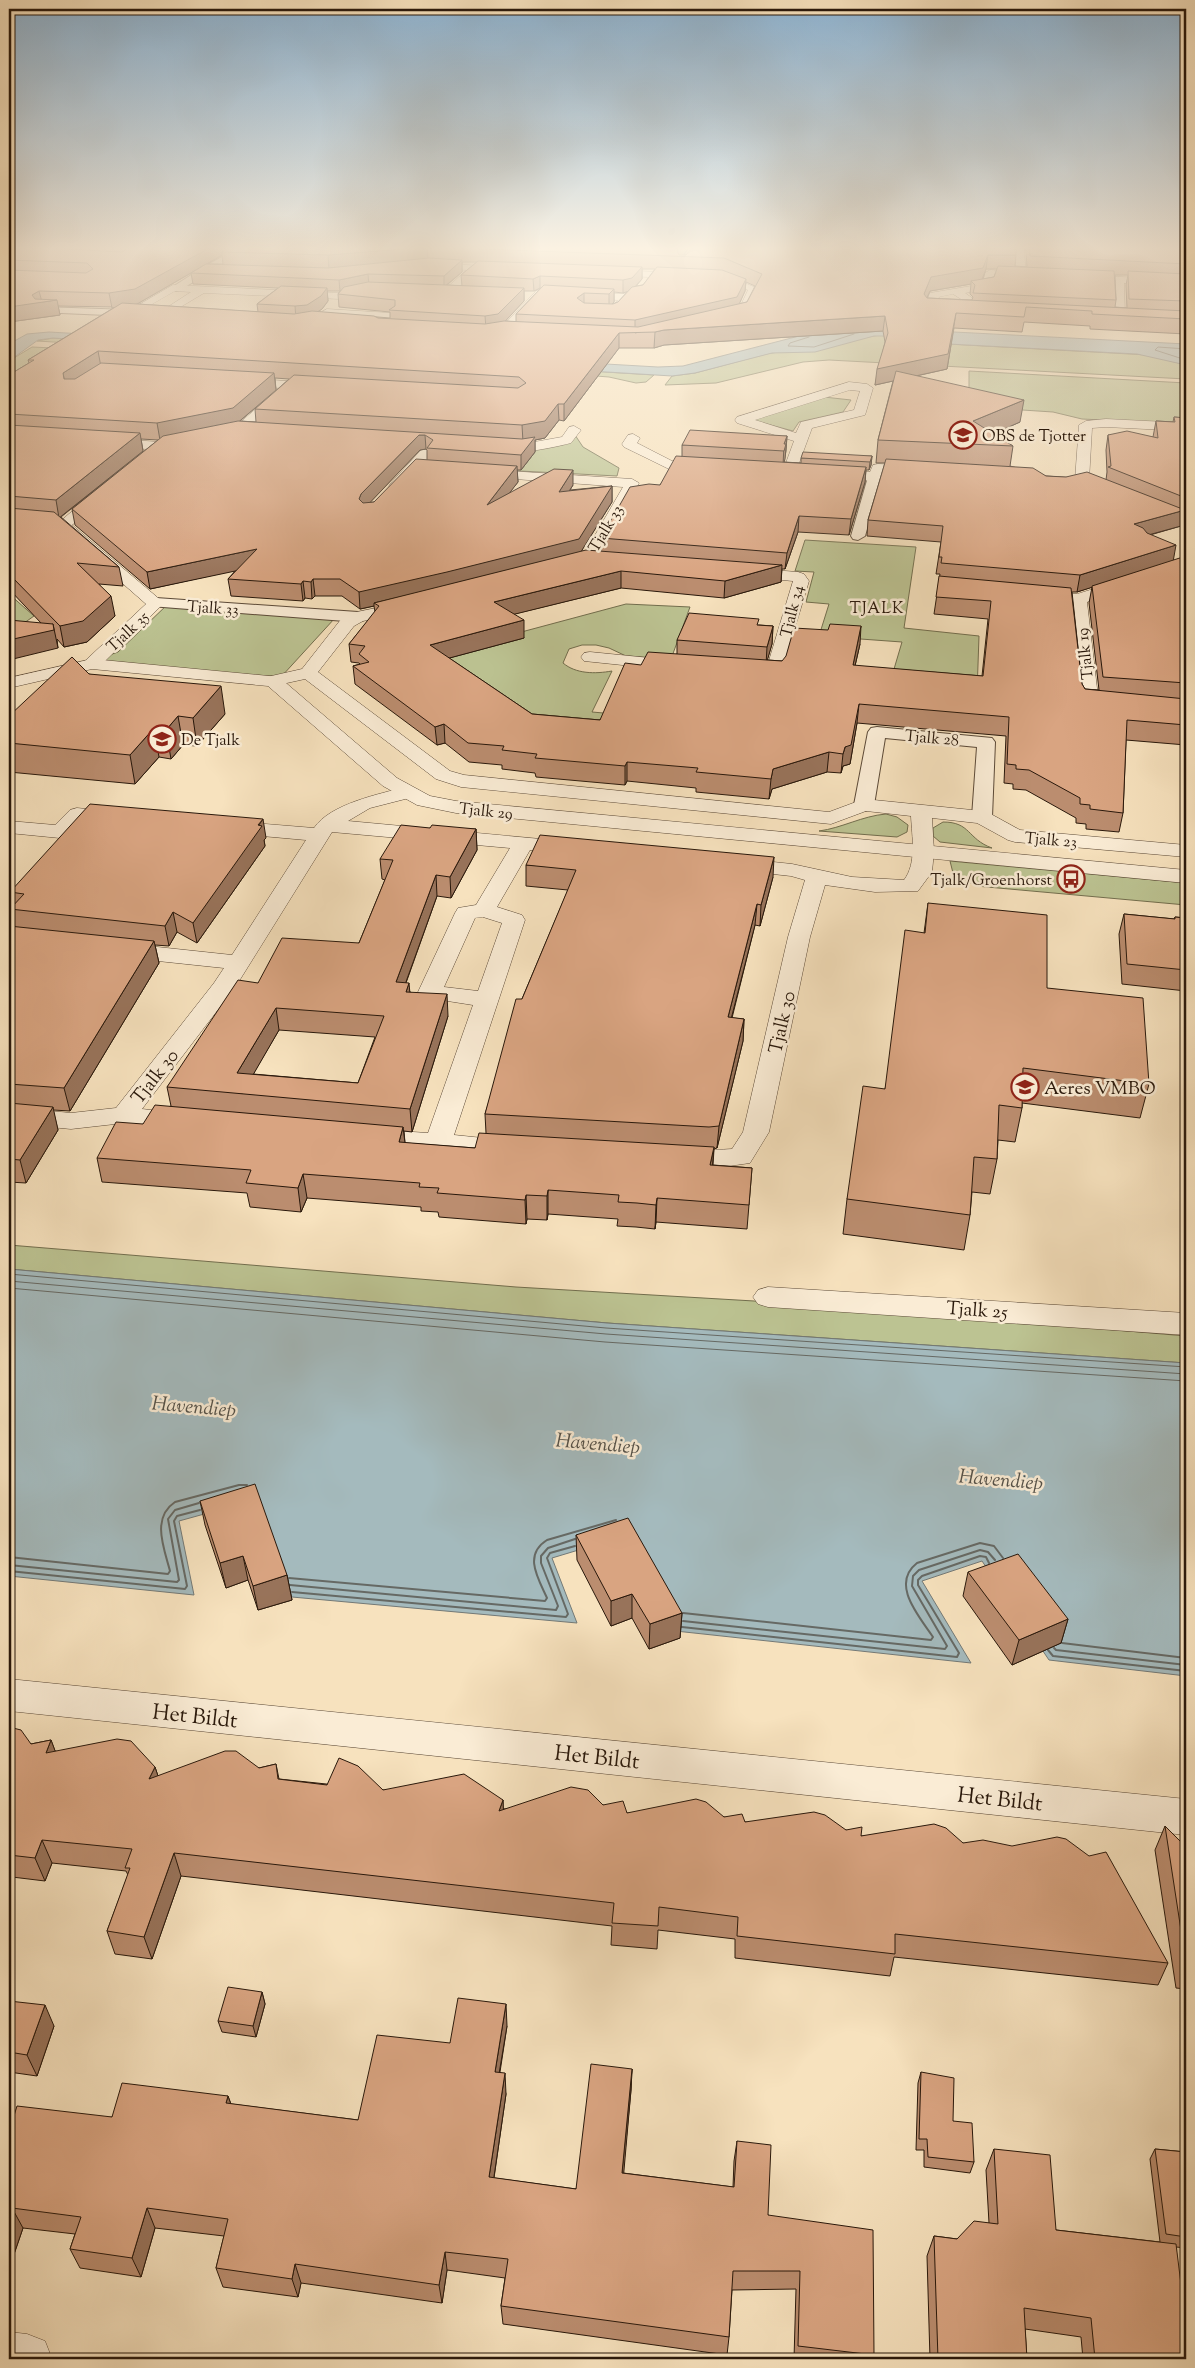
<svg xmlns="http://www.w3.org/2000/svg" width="1195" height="2368" font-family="'Sorts Mill Goudy',serif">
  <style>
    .green { fill: #bcc392; stroke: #726e4e }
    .water { fill: #a4babd; stroke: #737976 }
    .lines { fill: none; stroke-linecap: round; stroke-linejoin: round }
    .shore-far1 { stroke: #666964; stroke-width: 1 }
    .shore { stroke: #666964; stroke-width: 2 }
    .pedestrian-casing { stroke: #5c4a38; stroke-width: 2 }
    .minor-casing { stroke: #5c4a38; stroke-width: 1 }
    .tertiary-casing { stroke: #5c4a38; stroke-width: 1 }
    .pedestrian { fill: #faecd5; fill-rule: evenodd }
    .minor { fill: #faecd5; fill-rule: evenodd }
    .tertiary { fill: #faecd5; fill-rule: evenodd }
    .wall { fill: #bb8d6f; stroke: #29180b; fill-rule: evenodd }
    .shaded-wall { fill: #98735a; stroke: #29180b }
    .building { fill: #d9a481; stroke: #29180b; fill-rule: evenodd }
    .labels { text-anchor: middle; stroke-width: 5; stroke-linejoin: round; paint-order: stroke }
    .far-poi-label { font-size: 16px; fill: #29180b; stroke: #faecd5; text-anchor: start }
    .far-street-label { font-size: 16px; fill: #29180b; stroke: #faecd5 }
    .far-neighbourhood-label { font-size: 16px; letter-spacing: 1px; fill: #29180b; stroke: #faecd5 }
    .street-label { font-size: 19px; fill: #29180b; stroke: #faecd5 }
    .poi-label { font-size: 19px; fill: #29180b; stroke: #faecd5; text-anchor: start }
    .water-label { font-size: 20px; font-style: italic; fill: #545149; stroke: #faecd5 }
    .near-street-label { font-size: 22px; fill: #29180b; stroke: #faecd5 }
  </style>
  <rect width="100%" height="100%" fill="#f7e2be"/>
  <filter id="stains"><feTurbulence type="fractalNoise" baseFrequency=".004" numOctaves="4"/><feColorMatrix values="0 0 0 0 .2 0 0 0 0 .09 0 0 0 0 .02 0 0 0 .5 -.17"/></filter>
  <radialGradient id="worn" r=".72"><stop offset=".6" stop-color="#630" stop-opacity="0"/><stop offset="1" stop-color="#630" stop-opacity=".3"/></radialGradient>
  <!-- green -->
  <g class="green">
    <polygon points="880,335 911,342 1148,355 1186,365 1186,379 829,360 803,362 716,383 665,385 672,376 695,373 766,354"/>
    <polygon points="53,338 76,340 654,375 646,382 636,383 609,377 530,371 37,341"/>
    <polygon points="32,347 53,348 9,378 9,361"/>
    <polygon points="969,371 1186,383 1186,424 1082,419 1053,412 1007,409 969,400"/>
    <polygon points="824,397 851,400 843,412 799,422 793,431 752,420"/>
    <polygon points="575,435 583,447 619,468 617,476 423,466 525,448"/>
    <polygon points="805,540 916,547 904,628 979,636 977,693 889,686 902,642 819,636 829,604 806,602 814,572 795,571"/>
    <polygon points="9,594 34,616 17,628 9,629"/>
    <polygon points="169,603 335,618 281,677 89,662 118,652"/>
    <path d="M626,604L690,607L671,659L626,656L609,648L596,645H582L569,649L563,663C576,674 595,674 612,671L592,712L764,727L535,733L428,657Z"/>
    <path d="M886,814L897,817L908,825L907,832L897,837L819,831C842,828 862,816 886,814Z"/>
    <path d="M943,822C971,822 967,839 992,848L940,842L933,836V828Z"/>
    <polygon points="950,861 1186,883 1186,905 976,886 953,873"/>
    <polygon points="9,1245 516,1287 822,1305 1186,1336 1186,1363 607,1323 9,1269"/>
  </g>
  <!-- water -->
  <g class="water">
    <polygon points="838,326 1186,344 1186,365 1137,354 911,342 889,336 874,336 815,352 772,353 695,373 672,376 53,338 38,340 9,361 9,344 27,334 49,332 658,367 683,366"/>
    <polygon points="9,1269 607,1323 1186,1363 1186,1676 1049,1660 982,1561 922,1581 971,1663 657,1629 615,1539 552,1558 577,1623 270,1595 244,1503 179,1521 194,1595 9,1576"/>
  </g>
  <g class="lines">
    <!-- shore-far1 -->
    <g class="shore-far1">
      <polyline points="809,337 790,343 788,346 814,347 854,334"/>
      <polyline points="1186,349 1158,347 1155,350 1186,360"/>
      <polyline points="9,1274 606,1328 1186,1367"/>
      <polyline points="9,1281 606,1334 1186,1374"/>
      <polyline points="9,1288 605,1342 1186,1381"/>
    </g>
    <!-- shore -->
    <g class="shore">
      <path d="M9,1557L168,1574L170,1571C164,1548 151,1518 175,1502L239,1485H247"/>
      <polyline points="9,1565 177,1582 179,1580 168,1519 175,1510 199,1503"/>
      <polyline points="9,1571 185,1589 187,1586 174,1521 177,1516 200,1510"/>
      <path d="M289,1578L545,1601L547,1598C538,1578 523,1555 547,1540L616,1520"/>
      <polyline points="290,1585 556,1610 558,1606 541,1563 541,1556 548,1548 575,1539"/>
      <polyline points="292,1592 566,1617 568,1614 547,1558 550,1553 575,1546"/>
      <path d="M683,1613L931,1640L933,1637C919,1616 890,1584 917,1563L980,1543L994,1546L1003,1558"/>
      <polyline points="683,1621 945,1649 947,1646 912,1586 913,1576 919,1570 980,1550 988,1552 995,1560"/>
      <polyline points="682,1627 957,1657 959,1653 918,1585 918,1580 922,1576 980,1556 986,1557 989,1563"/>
      <polyline points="1062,1643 1186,1658"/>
      <polyline points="1054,1648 1056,1650 1186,1665"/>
      <polyline points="1048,1650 1053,1656 1186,1671"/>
    </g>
    <!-- pedestrian casing -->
    <g class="pedestrian-casing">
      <g id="pedestrian">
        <polygon points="242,246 253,246 180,290 176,291 171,288 202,268"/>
        <polygon points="42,307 130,310 135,313 130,316 38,312 37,310"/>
        <polygon points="875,473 882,477 865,536 858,540 853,539 851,536 868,477"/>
        <polygon points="156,598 358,612 364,614 366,617 364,620 358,622 150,606 148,603 150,600"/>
        <polygon points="877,727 992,738 995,742 992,817 989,821 982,823 975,821 972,817 977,747 885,738 874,805 871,809 864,811 857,809 854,805 868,732 871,728"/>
      </g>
    </g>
    <!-- minor casing -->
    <g class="minor-casing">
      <g id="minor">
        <path d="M1006,246H1016L1024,251L1026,273L1036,274V278L995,276L992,288L965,293L972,298L968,312L925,311L924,309L930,293L983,284L985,273L990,270L1016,272V255L1008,251ZM953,294L961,299L959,307L936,306L939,297Z"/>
        <polygon points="428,262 480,266 480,270 458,289 474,290 479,293 474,296 444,294 444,290 467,270 424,267 423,265"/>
        <polygon points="605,270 723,274 759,289 751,305 746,308 741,305 748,290 722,280 601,275 601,271"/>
        <path d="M1078,275L1186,280V286L1124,283L1125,315L1147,316L1153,319C1146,325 1121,324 1114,318V283L1074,280L1073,278Z"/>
        <path d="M173,285L340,293L374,287L379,290L374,293L340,299L204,293L162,318L130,316L125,313ZM175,291L191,292L160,312L142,310Z"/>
        <polygon points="540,290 626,294 631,297 617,314 598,315 593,312 594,310 610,309 618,300 543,296 512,329 529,331 531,333 529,335 499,334 497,332 499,330 536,291"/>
        <polygon points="327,309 391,313 397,316 383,328 353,327 349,326 349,322 376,322 381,319 323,314 322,312"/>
        <polygon points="239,378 321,383 327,387 321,391 289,389 290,391 288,394 245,433 240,434 233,430 235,427 280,388 235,385 233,382 235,379"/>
        <path d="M849,382L867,384L873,388L866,412L865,415L812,428L795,474L790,475L783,471L794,441L737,423L735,420L737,417ZM850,390L860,391L854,410L801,422L796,433L755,420Z"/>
        <polygon points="1106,419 1186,423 1186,431 1106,427 1092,428 1089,480 1087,483 1077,483 1075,480 1079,425 1086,421"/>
        <path d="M574,426L581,430L571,443C556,447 503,459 492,447L499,443L523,444L562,437L569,427Z"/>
        <polygon points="633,434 640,438 637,443 672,461 708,463 715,467 708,471 669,469 624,447 622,444 628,435"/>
        <polygon points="187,435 192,436 194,439 192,442 160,450 104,446 97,442 104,438 160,442"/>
        <polygon points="436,438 443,442 441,445 401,489 391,489 389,486 391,483 431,439"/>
        <polygon points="878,464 921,466 928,470 921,474 884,472 880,480 875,481 828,478 821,474 828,470 870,472 873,465"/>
        <path d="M479,469L632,479L639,483C631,498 603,557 591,563C583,568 565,570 556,568L554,565L556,562L581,556L587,549L623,487L474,476L472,473L474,470Z"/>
        <polygon points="103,488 110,492 108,495 72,525 164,603 98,668 86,668 83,664 86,660 146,604 56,525 98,489"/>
        <polygon points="1186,560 1186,570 1087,602 1098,697 1186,704 1186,715 1083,706 1080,702 1070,603 1030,598 1028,595 1030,592 1036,590 1077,594"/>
        <path d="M745,568L798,572L804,574L809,581L780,677C769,680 756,678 745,675L742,671L745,667H767L793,581L739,576L737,573L739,570Z"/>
        <path d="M410,601L416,602L418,606L416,610L363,621L354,626L318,672L450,771L464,775L829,812L864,799L982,811L989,813L1020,830L1186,845V857L1015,842L1008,840L977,823L932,818L934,851L932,872L918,891L875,892L825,885L810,937L769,1132L750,1163L708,1169L665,1164L661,1158L665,1152C684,1147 711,1151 732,1149L743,1132L788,937L805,880L791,876L727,869L724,864L727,859L735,858L792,864L852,877L904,880C917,863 912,837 911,816L866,811L831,824L461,787L436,779L305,679L273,686L267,685L264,681L267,677L302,669L342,618L352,613Z"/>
        <polygon points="590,652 680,661 686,662 689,666 686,670 680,671 584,661 581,657 584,653"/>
        <path d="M406,787L413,789L416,793L413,797L370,808L348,821L573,842L580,844L584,848L580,852L573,854L530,850L497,907L522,915L525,920L454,1135L521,1142L525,1148L521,1154L512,1156L438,1152L368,1145L359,1143L355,1137L359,1131L368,1129L428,1133L473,1005L422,997L418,992L455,913L458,908L476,905L510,848L332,832L236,986L142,1109L193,1115L197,1121L193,1127L184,1129L124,1123L71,1129L9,1123V1107L71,1113L116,1108L214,983L224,968L120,957L112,955L108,950L112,945L120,943L232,955L306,840L228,833L221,831L218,827L221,823L228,821L314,828C330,804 379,794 406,787ZM483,917L502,923L478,991L444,987L475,918Z"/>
        <polygon points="77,808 125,813 128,817 125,821 118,823 82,821 67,836 60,838 9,833 9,821 55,825 70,810"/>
        <polygon points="768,1287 1186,1313 1186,1335 768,1307 758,1304 753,1297 758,1290"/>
        <polygon points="9,1679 1186,1799 1186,1835 9,1711"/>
        <polygon points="9,2332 27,2334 45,2341 52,2359 9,2359"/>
      </g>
    </g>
    <!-- tertiary casing -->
    <g class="tertiary-casing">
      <polygon id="tertiary" points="92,659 279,677 397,778 430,796 456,801 1186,870 1186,883 456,813 417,805 383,786 268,686 92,669 9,688 9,678"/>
    </g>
    <!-- pedestrian -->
    <use href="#pedestrian" class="pedestrian"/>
    <!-- minor -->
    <use href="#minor" class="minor"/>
    <!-- tertiary -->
    <use href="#tertiary" class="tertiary"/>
  </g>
  <!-- wall -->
  <g class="wall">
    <path d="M9,246H690L684,255H1016L1015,266L1027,267L1026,251L1020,246H1186V334L1090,329V326L1024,322L1022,332L954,328L947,369L916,376L1020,422L993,434L1013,446L1010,466L1046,476L1106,480L1107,472L1106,450L1108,435L1153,437L1156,421L1173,422L1174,417L1186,418V515L1184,514L1181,526L1150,535L1173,561L1186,556V745L1126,740L1123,813L1119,832L1086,829V824L1076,823V818L1026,790L1013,789V784L1004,783L1006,736L857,723L850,764L843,766L841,773L827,772L772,789L769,799L696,792V788L627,781L625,785L536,777L535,773L502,769V765L469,762L445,743L437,745L355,684L353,666L360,664L359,663L351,662L349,644L375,612L374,606L360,609L342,596H315L312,599L305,598L303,601L231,596L228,579L236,570L150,589L75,525L72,509L158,440L141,439L143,451L61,517L119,567L123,586L99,584L115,616L87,642L64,647L57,639L58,648L41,623L9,589V375L29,363L28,360L115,307L58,306L60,315L9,322ZM222,255L223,264H208ZM462,262H477L461,275L462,286L447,285L462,272ZM642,269H655L643,285L636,286L642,279ZM986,269H997L994,277L983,279ZM191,273L193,284L278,288L257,304L258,312L137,304ZM1115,275H1128L1126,285L1127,308L1115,307L1116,300ZM746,282L755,286L747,302L739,304L745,291ZM971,284L970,294L973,297L972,300L927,298L930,291ZM541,288L516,314V322L505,321L524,301V291H534ZM327,291H340L338,294L339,307L390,312V318L317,312L322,309L328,301ZM628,291L618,302L612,304L614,302V292L623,293ZM883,331L885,342L875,385L893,381L878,440L876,463H885L868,520L867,536L941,542L936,574H940L934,614L988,619L982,676L855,666L860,644L782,661L767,660L772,644L773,626L759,625L677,640V654L641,665L600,720L532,714L449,658L524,638L514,614L621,588L724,598L781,582L782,569H785L798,532L849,535L865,482L866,470H869L871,465L872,456L801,458V463L784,462L786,451L787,436L682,445V456L660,485L601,538V551H581L612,502V486L570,490L573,485L509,493L518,482L517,470H521L535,452V440L545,438L559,420L564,421L619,348H654L664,345ZM275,378L289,379L255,409L256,422L240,421L276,390ZM426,449L427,450V460L374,502L369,503L420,450ZM1092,587L1089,603L1099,690L1085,689L1082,684L1072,592H1077Z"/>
    <polygon points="89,674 225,714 197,746 183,745 171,759 159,757 135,784 9,772 9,716"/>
    <path d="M430,828L476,829L477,850L451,898L437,896L406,983L410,992L448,1016L412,1132L404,1131L405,1143L475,1148L486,1133L485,1114L522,999L568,890L526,886V865L773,877L760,926L755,925L732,1018L744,1019L743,1041L717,1148L714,1149L713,1165L752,1168L747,1229L656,1222L655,1229L636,1227L617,1226L618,1219L548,1214L547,1220L527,1219L526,1224L439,1217L438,1212L421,1211V1207L307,1198L301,1212L250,1207L247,1193L102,1182L97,1158L143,1124L171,1106L167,1087L258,983L359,943L385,880L382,879L380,859ZM279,1030L375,1037L358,1083L253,1074Z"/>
    <polygon points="266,838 264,840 265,846 197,943 177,932 169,946 155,945 159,963 70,1111 53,1110 58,1130 26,1183 9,1182 9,926 15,927 10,909 14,905 10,892"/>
    <polygon points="928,903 1047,988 1149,1084 1140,1118 1022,1103 1022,1108 1015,1142 998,1140 997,1159 990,1194 972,1192 970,1215 964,1250 843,1234 847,1199 885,1089 924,933"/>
    <polygon points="1124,914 1174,919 1175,917 1186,918 1186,991 1122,984 1119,934"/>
    <polygon points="200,1501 287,1575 292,1600 258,1610 248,1580 226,1588 205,1525"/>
    <polygon points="576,1535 682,1613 680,1638 649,1649 632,1618 611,1626 577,1560"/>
    <polygon points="968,1572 1068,1619 1061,1643 1012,1665 963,1596"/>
    <polygon points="9,1727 31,1744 51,1740 55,1751 155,1767 158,1776 259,1768 276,1764 279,1779 383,1790 503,1800 503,1809 603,1805 627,1813 724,1817 745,1822 846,1830 861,1836 963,1843 1168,1963 1158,1985 894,1957 890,1976 735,1958 735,1939 658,1930 657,1949 611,1945 612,1926 181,1876 152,1959 115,1954 107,1931 128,1875 126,1871 52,1863 45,1881 12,1877 9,1870"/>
    <polygon points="1165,1826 1186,1847 1186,1989 1176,1988 1155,1850"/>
    <polygon points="262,1992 265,2004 256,2037 222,2032 218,2021"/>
    <polygon points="9,2001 54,2026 37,2076 9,2072"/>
    <polygon points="507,2026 500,2072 506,2094 494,2178 576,2189 632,2069 631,2090 623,2173 733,2187 734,2161 737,2141 768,2215 874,2355 872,2359 794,2359 796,2289 732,2290 729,2337 727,2355 503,2324 501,2306 505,2278 447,2270 442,2303 301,2283 298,2297 223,2287 216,2268 224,2236 155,2228 141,2277 80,2268 70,2249 75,2234 23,2228 12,2260 9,2259 9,2132 112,2117 228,2096 231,2104 358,2120 450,2043"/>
    <polygon points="921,2072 953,2121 974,2162 970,2173 924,2167 924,2150 916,2150 918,2083"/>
    <polygon points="994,2149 1056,2230 1160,2242 1150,2159 1155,2149 1186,2152 1186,2248 1176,2247 1186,2359 1083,2359 1081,2337 1025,2329 1027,2359 930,2359 927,2256 934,2236 957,2239 989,2223 986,2170"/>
  </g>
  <!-- shaded-wall -->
  <g class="shaded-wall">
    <polygon points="213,246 238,246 222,252 222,255 137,304 112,308 109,293"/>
    <polygon points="680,246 690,246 682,257 677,256 677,250"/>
    <polygon points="427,247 428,260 329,269 328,255"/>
    <polygon points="988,255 986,269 981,282 971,281 971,284 930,291 922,308 924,294 931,277"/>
    <polygon points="462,260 462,272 444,287 444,276"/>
    <polygon points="642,267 642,279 632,290 623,293 623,280"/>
    <polygon points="368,274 369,285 340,291 339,280"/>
    <polygon points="540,276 540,288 534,291 533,279"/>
    <polygon points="746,279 745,291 737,309 635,333 635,320"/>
    <polygon points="327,288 328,301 322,309 308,318 296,319 295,306"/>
    <polygon points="524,288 524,301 499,328 486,329 485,316"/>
    <polygon points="614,289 614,302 609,307 609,294"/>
    <polygon points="39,291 42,302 57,300 60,315 9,322 9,307"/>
    <polygon points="584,293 584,306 577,298"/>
    <polygon points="956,313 947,369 875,385 877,369"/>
    <polygon points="885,316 883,331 664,345 654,348 655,332 664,330"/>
    <polygon points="619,333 619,348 564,421 564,404"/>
    <polygon points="98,351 101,367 66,389 63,373"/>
    <polygon points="274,373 276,390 235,425 160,440 157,423"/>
    <polygon points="1024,400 1020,422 970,444 973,421"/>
    <polygon points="558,404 559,420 545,438 535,440 535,452 521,470 521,455 523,442 522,425"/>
    <polygon points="140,433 143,451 59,518 56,500"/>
    <polygon points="419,435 425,435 426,449 420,450 363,510 359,499 361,494"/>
    <polygon points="787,436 785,459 783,466 784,444"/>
    <polygon points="872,456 871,465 869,470 870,462"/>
    <polygon points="517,466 518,482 488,521 487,505"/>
    <polygon points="866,467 865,482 849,535 851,519"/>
    <polygon points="573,470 573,485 559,507 559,492"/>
    <polygon points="612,486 612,502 579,555 374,603 374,606 360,609 359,592"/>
    <polygon points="1185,510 1181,526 1130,540 1134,524"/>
    <polygon points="799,516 798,532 785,569 787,553"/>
    <polygon points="1176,545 1173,562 1077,592 1080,575"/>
    <polygon points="257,549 259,566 150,589 147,572"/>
    <polygon points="782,565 781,582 724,598 725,581"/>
    <polygon points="621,571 621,588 495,619 494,602"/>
    <polygon points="313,579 315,596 312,599 311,582"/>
    <polygon points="303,581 305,598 303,601 301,584"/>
    <polygon points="111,596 115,616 87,642 64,647 60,626"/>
    <polygon points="524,620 524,638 431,663 430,645"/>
    <polygon points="53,624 58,648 9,660 9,640"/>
    <polygon points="773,626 772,644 766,665 767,647"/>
    <polygon points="861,626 860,644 851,683 853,665"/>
    <polygon points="221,686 225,714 197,746 193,718"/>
    <polygon points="859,704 857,723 850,764 843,766 841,773 843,754"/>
    <polygon points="178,716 183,745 171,759 166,730"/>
    <polygon points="444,724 445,743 437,745 435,727"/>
    <polygon points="154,728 159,757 135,784 130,755"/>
    <polygon points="829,752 827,772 772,789 769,799 771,779 773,769"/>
    <polygon points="627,762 627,781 625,785 625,766"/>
    <polygon points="263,819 266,838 264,840 265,846 197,943 193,923"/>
    <polygon points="476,829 477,850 451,898 450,877"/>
    <polygon points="774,857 773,877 760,926 761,905"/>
    <polygon points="436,875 437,896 398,1004 396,982"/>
    <polygon points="757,904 755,925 726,1039 728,1017"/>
    <polygon points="173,912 177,932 169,946 165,926"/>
    <polygon points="154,941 159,963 70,1111 64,1088"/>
    <polygon points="409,983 411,1005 406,992"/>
    <polygon points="447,994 448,1016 412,1132 410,1109"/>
    <polygon points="276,1008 279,1030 242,1094 237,1073"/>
    <polygon points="744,1019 743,1041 717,1148 719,1126"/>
    <polygon points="53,1107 58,1130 26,1183 20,1160"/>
    <polygon points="403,1127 406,1151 399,1142"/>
    <polygon points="714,1147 712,1170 710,1165"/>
    <polygon points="303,1174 307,1198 301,1212 298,1188"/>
    <polygon points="548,1190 548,1214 547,1220 547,1196"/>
    <polygon points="526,1195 527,1219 526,1224 525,1200"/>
    <polygon points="657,1198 656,1222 655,1229 656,1205"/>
    <polygon points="243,1556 248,1580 226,1588 220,1563"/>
    <polygon points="287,1575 292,1600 258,1610 253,1586"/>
    <polygon points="632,1594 632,1618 611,1626 611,1601"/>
    <polygon points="682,1613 680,1638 649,1649 650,1624"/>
    <polygon points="1068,1619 1061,1643 1012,1665 1019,1640"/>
    <polygon points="51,1740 60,1764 46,1753"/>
    <polygon points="155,1767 163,1791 149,1779"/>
    <polygon points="503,1800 504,1824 499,1811"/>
    <polygon points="42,1840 52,1863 45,1881 35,1858"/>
    <polygon points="174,1853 181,1876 152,1959 144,1937"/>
    <polygon points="262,1992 265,2004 256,2037 253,2026"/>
    <polygon points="506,2004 507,2026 496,2092 495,2072"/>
    <polygon points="45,2005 54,2026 37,2076 27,2055"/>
    <polygon points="632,2069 631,2090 622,2193 622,2173"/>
    <polygon points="505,2073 506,2094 491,2197 489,2177"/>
    <polygon points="228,2096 235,2116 226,2103"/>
    <polygon points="12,2208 23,2228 12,2260 9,2254 9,2217"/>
    <polygon points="147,2208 155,2228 141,2277 132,2258"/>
    <polygon points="445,2252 447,2270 442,2303 439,2285"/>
    <polygon points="295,2264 301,2283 298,2297 292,2279"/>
  </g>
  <!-- building -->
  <g class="building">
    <polygon points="9,246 122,252 129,248 126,246 213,246 135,289 109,293 39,291 32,295 35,299 57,300 9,307 9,270 86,273 93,269 87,263 9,260"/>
    <polygon points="231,246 680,246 677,250 679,255 686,255 693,246 1016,246 1016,255 988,255 983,268 931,277 924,294 927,298 1186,311 1186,319 1092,314 1092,311 1026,307 1024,317 956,313 948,354 877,369 888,333 885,316 664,330 655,332 619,333 564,404 558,404 545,421 522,425 255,409 294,375 518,388 526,383 519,377 98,351 63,373 64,379 75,379 101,363 274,373 233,408 157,423 9,414 9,375 34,360 28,360 122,303 294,314 312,311 374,316 378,318 485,324 504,321 638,327 747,302 762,274 724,258 427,247 328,255 222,252"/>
    <polygon points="1029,246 1186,246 1186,264 1030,256"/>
    <polygon points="429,258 462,260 444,276 368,274 339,280 191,273 206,264 328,268"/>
    <polygon points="478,261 642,267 632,278 623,280 540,276 533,279 461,275"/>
    <polygon points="998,266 1114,271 1116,300 973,293 975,285 971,281 994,277"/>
    <polygon points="657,267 722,270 746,279 737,297 635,320 516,314 544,285 614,289 609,294 584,293 577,298 584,303 613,304 618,302 632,287 643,285"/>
    <polygon points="1128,271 1186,274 1186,301 1129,299"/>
    <polygon points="368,282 524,288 498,314 485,316 389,310 395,306 395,300 338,294 344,287"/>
    <polygon points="281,286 327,288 321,296 307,305 295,306 257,304"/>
    <polygon points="896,371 1024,400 973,421 1013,446 878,440"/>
    <polygon points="1174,417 1186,418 1186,498 1108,467 1111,466 1108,435 1127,431 1158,438 1156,421 1175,422"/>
    <polygon points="238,421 522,439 535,437 521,455 427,448 433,440 425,435 419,435 361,494 359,499 363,503 374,502 416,459 517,466 487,505 554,469 573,470 559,492 612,486 579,539 447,572 359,592 340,579 313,579 311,582 303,581 301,584 228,579 257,549 147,572 72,509 163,436"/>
    <polygon points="9,425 140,433 56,500 9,496"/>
    <polygon points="690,430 787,436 784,444 786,444 784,451 682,445"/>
    <polygon points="803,452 872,456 870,462 801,458"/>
    <polygon points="676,456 866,467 851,519 799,516 787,553 601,538 630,487 649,484 660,485"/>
    <polygon points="886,459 1033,468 1046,476 1066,477 1087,472 1185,510 1134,524 1143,528 1147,533 1176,545 1080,575 941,563 942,557 939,557 943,526 868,520"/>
    <polygon points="9,508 54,512 119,567 77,563 111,596 83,621 60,626 9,574"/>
    <polygon points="586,550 782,565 725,581 621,571 494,602 524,620 430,645 532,714 600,720 625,663 641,665 648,652 782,661 786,656 794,628 828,630 830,624 861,626 853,665 983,676 991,601 936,597 939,576 1071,588 1082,684 1085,689 1186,699 1186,725 1127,720 1123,813 1090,809 1090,805 1080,804 1080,798 1029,770 1016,769 1016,765 1007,764 1009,717 859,704 851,745 845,747 843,754 829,752 773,769 771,779 696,772 698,768 627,762 625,766 535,758 537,754 502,750 504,746 468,743 444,724 435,727 353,666 369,662 359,654 365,646 349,644 379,606 374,603"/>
    <polygon points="1186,556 1186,683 1103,677 1092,586"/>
    <polygon points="689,613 759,619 757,625 773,626 767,647 677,640"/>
    <polygon points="9,620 53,624 54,630 9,640"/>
    <polygon points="72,657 89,674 221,686 193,718 178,716 166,730 154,728 130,755 9,743 9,716"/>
    <polygon points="90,804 263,819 258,825 262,826 193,923 173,912 165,926 10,909 24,894 10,892"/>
    <path d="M401,825L430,828L432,825L476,829L450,877L436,875L396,982L409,983L406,992L447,994L410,1109L167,1087L238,980L258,983L282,938L359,943L393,860L380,859ZM276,1008L384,1016L358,1083L237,1073Z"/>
    <polygon points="540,835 774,857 761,905 757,904 728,1017 744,1019 719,1126 709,1127 485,1114 516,999 522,999 576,870 526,865"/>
    <polygon points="928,903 1047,915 1047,988 1143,998 1149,1084 1023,1068 1022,1108 999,1105 997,1159 974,1157 970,1215 847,1199 863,1086 885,1089 905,930 925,933"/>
    <polygon points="1124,914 1175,919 1175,917 1186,918 1186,970 1127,964"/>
    <polygon points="9,926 154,941 64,1088 9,1084"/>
    <polygon points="9,1103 53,1107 20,1160 9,1159"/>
    <polygon points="155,1105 403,1127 399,1142 475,1148 479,1133 714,1147 710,1165 752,1168 749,1205 657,1198 656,1205 637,1203 618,1202 619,1195 548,1190 547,1196 526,1195 525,1200 437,1193 439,1188 419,1187 420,1183 303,1174 298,1188 246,1183 251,1170 97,1158 116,1122 143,1124"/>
    <polygon points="255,1484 287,1575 253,1586 243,1556 220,1563 200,1501"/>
    <polygon points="628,1518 682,1613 650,1624 632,1594 611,1601 576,1535"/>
    <polygon points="1018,1554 1068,1619 1019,1640 968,1572"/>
    <polygon points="9,1727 21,1730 31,1744 51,1740 46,1753 117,1739 131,1741 155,1767 149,1779 225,1751 236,1751 259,1768 276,1764 278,1779 327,1785 339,1758 358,1766 383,1790 464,1774 503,1800 499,1811 571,1787 588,1790 603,1805 623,1801 627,1813 696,1799 706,1802 724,1817 742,1814 745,1822 814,1812 825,1815 846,1830 862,1827 861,1836 934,1824 946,1828 963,1843 983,1840 1012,1846 1057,1837 1066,1839 1089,1856 1106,1852 1168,1963 895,1934 895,1954 737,1936 738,1917 659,1907 658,1926 612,1923 614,1903 174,1853 144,1937 107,1931 130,1868 125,1868 132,1849 42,1840 35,1858 9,1855"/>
    <polygon points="1165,1826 1186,1847 1186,1963"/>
    <polygon points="228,1987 262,1992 253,2026 218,2021"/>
    <polygon points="458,1998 506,2004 495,2072 505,2073 489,2177 576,2189 591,2064 632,2069 622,2173 734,2187 737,2141 771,2145 768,2215 873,2230 874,2355 798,2346 800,2271 733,2271 729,2337 501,2306 508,2259 445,2252 439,2285 295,2264 292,2279 216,2268 228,2219 147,2208 132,2258 70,2249 81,2217 12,2208 9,2217 9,2132 17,2106 112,2117 122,2083 228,2096 226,2103 358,2120 377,2035 450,2043"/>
    <polygon points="9,2001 45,2005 27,2055 9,2052"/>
    <polygon points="921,2072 954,2078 953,2121 972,2123 974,2162 928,2157 927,2139 919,2139"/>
    <polygon points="994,2149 1050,2155 1056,2230 1176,2244 1186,2325 1186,2359 1095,2359 1091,2318 1024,2308 1027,2359 938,2359 934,2236 957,2239 974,2221 998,2224"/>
    <polygon points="1155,2149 1186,2152 1186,2237 1166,2234"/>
  </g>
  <!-- sky -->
  <linearGradient id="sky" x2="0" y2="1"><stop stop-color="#8db6d7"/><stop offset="0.43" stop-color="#fbf2e2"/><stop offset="1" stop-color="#fbf2e2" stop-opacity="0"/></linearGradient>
  <rect width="1195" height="578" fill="url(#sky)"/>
  <!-- icons -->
  <defs>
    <g id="school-ring" transform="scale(1.4375)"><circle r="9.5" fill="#faecd5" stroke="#8f2418" stroke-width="1.5"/><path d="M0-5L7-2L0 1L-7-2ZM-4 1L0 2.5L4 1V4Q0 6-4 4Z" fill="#8f2418"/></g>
    <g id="bus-ring" transform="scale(1.4375)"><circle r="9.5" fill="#faecd5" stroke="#8f2418" stroke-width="1.5"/><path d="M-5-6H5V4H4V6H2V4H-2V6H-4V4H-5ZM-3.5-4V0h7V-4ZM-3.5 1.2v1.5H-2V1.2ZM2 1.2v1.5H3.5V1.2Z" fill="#8f2418"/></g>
  </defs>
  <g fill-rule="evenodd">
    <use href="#school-ring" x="963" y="435"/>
    <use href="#school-ring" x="162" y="739"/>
    <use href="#bus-ring" x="1071" y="879"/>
    <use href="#school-ring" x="1025" y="1087"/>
  </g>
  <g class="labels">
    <!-- far-poi labels -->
    <g class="far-poi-label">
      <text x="982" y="441">OBS de Tjotter</text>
      <text x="181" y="745">De Tjalk</text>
      <text x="1052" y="885" text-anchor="end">Tjalk/Groenhorst</text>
    </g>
    <!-- far-street labels -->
    <g class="far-street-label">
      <text transform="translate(605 528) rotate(-59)" y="6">Tjalk 33</text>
      <text transform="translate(213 607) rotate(4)" y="6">Tjalk 33</text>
      <text transform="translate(791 611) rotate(-76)" y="6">Tjalk 34</text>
      <text transform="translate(127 631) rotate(-43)" y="6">Tjalk 35</text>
      <text transform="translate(1084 654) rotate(-96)" y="6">Tjalk 19</text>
      <text transform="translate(932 737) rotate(5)" y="6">Tjalk 28</text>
      <text transform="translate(486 810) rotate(6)" y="6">Tjalk 29</text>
      <text transform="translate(1051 839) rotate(5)" y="6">Tjalk 23</text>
    </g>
    <!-- far-neighbourhood labels -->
    <g class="far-neighbourhood-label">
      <text x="877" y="613">TJALK</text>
    </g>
    <!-- street labels -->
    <g class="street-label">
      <text transform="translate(781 1022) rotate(-77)" y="7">Tjalk 30</text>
      <text transform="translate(154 1076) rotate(-52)" y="7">Tjalk 30</text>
      <text transform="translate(977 1309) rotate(4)" y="7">Tjalk 25</text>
    </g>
    <!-- poi labels -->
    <g class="poi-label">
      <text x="1044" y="1094">Aeres VMBO</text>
    </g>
    <!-- water labels -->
    <g class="water-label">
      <text transform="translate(194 1406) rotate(5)" y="7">Havendiep</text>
      <text transform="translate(598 1443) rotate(5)" y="7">Havendiep</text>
      <text transform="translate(1001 1479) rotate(5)" y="7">Havendiep</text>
    </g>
    <!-- near-street labels -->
    <g class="near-street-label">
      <text transform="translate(195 1715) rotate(6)" y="8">Het Bildt</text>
      <text transform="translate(597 1756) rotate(6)" y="8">Het Bildt</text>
      <text transform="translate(1000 1798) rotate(6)" y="8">Het Bildt</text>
    </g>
  </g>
  <!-- margin -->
  <rect width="1195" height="2368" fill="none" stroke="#f7e2be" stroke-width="30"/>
  <rect x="10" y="10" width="1175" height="2348" fill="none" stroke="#29180b" stroke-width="2.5"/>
  <rect x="15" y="15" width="1165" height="2338" fill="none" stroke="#29180b"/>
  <rect width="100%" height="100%" filter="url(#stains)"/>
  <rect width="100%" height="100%" fill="url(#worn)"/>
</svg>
